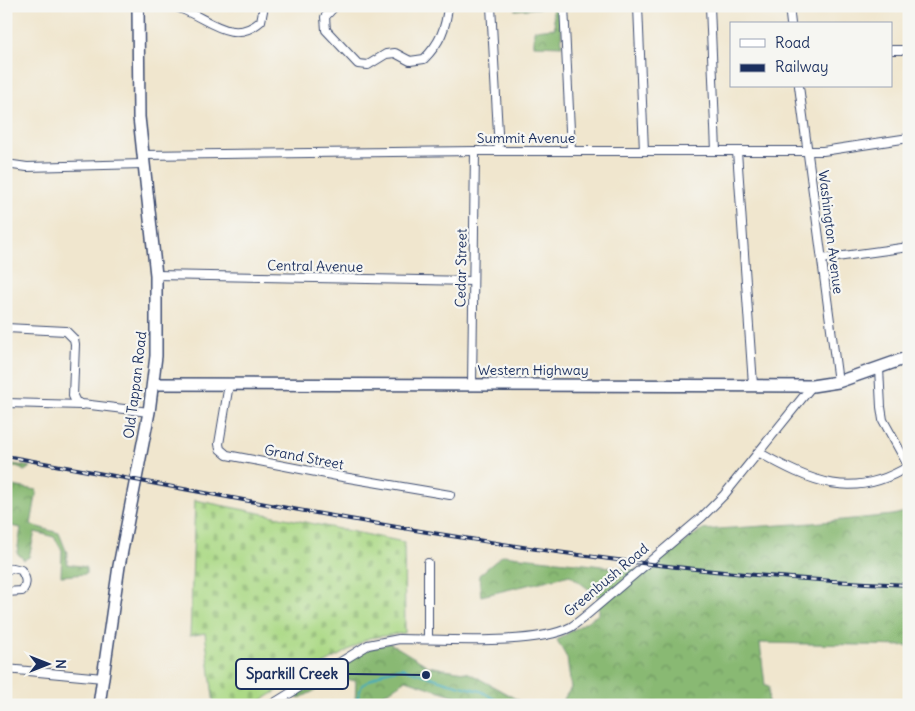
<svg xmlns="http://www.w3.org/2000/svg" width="915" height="711" font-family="Delius,sans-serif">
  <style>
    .forest { fill: url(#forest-crowns); stroke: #527468 }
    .cemetery { fill: url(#cemetery-stones); stroke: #648472 }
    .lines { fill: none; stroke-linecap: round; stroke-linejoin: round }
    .stream { stroke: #40acbe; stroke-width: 2 }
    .street-casing { stroke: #3b4a6f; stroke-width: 10 }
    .secondary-casing { stroke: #3b4a6f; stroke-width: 14 }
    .street { stroke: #fff; stroke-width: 8 }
    .secondary { stroke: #fff; stroke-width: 11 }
    .rail-casing { stroke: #1b2f5e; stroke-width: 4 }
    .rail { stroke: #f6f6f2; stroke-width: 2; stroke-dasharray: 5.5; stroke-linecap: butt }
    .labels { text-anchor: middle; stroke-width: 4.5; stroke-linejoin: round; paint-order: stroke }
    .street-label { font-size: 14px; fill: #1b2f5e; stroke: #f6f6f2 }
    .leader { fill: none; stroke: #1b2f5e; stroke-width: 2 }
    .callout-dot { fill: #1b2f5e; stroke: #f6f6f2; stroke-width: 2 }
    .callout { fill: #f6f6f2; stroke: #1b2f5e; stroke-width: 2 }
    .callout-label { font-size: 15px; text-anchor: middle; font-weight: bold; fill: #1b2f5e }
  </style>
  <defs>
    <pattern id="forest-crowns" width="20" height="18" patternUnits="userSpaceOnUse" patternTransform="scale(1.25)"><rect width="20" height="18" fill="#89b973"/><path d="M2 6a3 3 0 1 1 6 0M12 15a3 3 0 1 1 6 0" fill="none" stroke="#6f9762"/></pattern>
    <pattern id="cemetery-stones" width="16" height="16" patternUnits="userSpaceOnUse" patternTransform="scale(1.25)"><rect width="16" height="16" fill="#acd986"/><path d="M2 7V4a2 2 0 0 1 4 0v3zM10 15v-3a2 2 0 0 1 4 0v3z" fill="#93bb76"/></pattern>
  </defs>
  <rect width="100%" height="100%" fill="#f6f6f2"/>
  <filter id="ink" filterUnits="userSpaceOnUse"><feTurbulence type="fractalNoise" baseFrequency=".02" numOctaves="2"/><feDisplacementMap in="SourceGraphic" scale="10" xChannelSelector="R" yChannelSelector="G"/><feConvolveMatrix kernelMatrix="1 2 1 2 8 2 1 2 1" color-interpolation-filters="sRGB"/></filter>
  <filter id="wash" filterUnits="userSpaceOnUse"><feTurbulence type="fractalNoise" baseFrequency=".0096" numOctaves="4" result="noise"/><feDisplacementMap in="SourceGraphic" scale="20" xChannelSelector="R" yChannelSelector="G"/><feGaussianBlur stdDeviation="1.12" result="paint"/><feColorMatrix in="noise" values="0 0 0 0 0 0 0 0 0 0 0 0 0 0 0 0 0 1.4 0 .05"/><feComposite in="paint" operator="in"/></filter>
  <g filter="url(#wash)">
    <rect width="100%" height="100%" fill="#f0e6ce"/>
    <!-- forest -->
    <g class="forest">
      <polygon points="518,6 560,6 562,46 534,45 534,30 555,28 552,7 515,10"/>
      <polygon points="6,463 31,467 24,471 18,467 9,468 6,484"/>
      <polygon points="6,485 37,490 31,525 59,533 67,553 67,564 86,567 86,574 61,576 62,550 54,537 35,532 29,557 24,560 17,553 21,528 6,525"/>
      <polygon points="909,511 909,646 760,643 765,685 769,686 768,705 560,705 571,688 567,658 557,640 599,614 599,597 570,575 481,596 479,575 503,555 647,571 701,530 812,523 893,515"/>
      <polygon points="390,643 428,666 469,673 527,705 473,705 471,701 406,680 367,705 355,705 356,681 340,678 298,699 298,692 368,649"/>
    </g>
    <!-- cemetery -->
    <polygon class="cemetery" points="195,500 404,542 405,633 369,638 253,705 214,705 205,633 190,636"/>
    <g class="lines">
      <!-- stream -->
      <polyline class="stream" points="355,705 362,685 384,672 402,668 449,683 481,691 504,705"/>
    </g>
  </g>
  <g filter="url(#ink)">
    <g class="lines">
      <!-- street casing -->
      <g class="street-casing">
        <g id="street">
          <path d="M173,6C205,14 230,48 261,21L264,6"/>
          <path d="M335,6L325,17L326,30L358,64L368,65L386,54L395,53L410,61L424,59C440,43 446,28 448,6"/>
          <polyline points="491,6 499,151"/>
          <polyline points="564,6 571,151"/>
          <polyline points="638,6 644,151"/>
          <polyline points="710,6 716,151"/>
          <polyline points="789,6 791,24"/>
          <polyline points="891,50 909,50"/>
          <polyline points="799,86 838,382"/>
          <polyline points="737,151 753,385"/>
          <polyline points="142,155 475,151 823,151 909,138"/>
          <polyline points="6,164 27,167 143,164"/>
          <polyline points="822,259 909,247"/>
          <polyline points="156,275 473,281"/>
          <polyline points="6,328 66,331 74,339 75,344 73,396 76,402 82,404 149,412"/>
          <polyline points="879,368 881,407 883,420 909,467"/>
          <polyline points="229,384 219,444 220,449 227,455 337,476 450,495"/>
          <polyline points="472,385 475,151"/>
          <polyline points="6,403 82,405"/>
          <path d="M758,452C811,482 853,501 909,466"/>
          <polyline points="428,563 428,639"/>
          <path d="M6,570L13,568L21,570C26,578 28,583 22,591L6,592"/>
          <polyline points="6,669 103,678"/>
          <path d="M271,705L368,645L399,639C442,639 535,646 571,627C577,623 583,618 589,613L702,517L724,495L812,386"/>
        </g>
      </g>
      <!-- secondary casing -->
      <g class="secondary-casing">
        <g id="secondary">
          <polyline points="153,384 812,386 838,382 909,357"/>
          <polyline points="99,705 119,566 149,412 156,356 156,275 139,117 138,6"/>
        </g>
      </g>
      <!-- street -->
      <use href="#street" class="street"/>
      <!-- secondary -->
      <use href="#secondary" class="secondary"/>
      <!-- rail casing -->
      <g class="rail-casing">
        <path id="rail" d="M6,456C307,511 602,573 909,585"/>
      </g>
      <!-- rail -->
      <use href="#rail" class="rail"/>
    </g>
  </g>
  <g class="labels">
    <!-- street labels -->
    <g class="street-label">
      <text x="526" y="143">Summit Avenue</text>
      <text transform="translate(831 232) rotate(83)" y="5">Washington Avenue</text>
      <text transform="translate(315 266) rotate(1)" y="5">Central Avenue</text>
      <text transform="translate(461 268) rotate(-89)" y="5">Cedar Street</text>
      <text x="533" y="375">Western Highway</text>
      <text transform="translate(135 385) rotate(-83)" y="5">Old Tappan Road</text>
      <text transform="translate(304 457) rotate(11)" y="5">Grand Street</text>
      <text transform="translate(606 580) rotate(-40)" y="5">Greenbush Road</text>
    </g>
  </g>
  <!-- callouts -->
  <path class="leader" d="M426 675L348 674"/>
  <circle class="callout-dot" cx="426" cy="675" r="5"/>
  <rect class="callout" x="236" y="659" width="112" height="30" rx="5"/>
  <g class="callout-label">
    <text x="292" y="679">Sparkill Creek</text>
  </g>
  <!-- margin -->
  <rect width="915" height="711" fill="none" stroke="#f6f6f2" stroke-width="25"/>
  <!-- legend -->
  <rect x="730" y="22" width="162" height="65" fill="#f6f6f2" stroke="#9ea6b7"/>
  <rect x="740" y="39" width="25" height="8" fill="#ffffff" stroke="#9ea6b7"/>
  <text x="775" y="48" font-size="15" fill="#1b2f5e">Road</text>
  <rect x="740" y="64" width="25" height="8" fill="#1b2f5e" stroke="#9ea6b7"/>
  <text x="775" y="72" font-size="15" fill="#1b2f5e">Railway</text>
  <!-- north arrow -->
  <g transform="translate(48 664) rotate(90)" stroke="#f6f6f2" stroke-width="4" paint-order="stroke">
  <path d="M0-4L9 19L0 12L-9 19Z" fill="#1b2f5e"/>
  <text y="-8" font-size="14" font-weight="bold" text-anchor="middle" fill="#1b2f5e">N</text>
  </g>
</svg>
